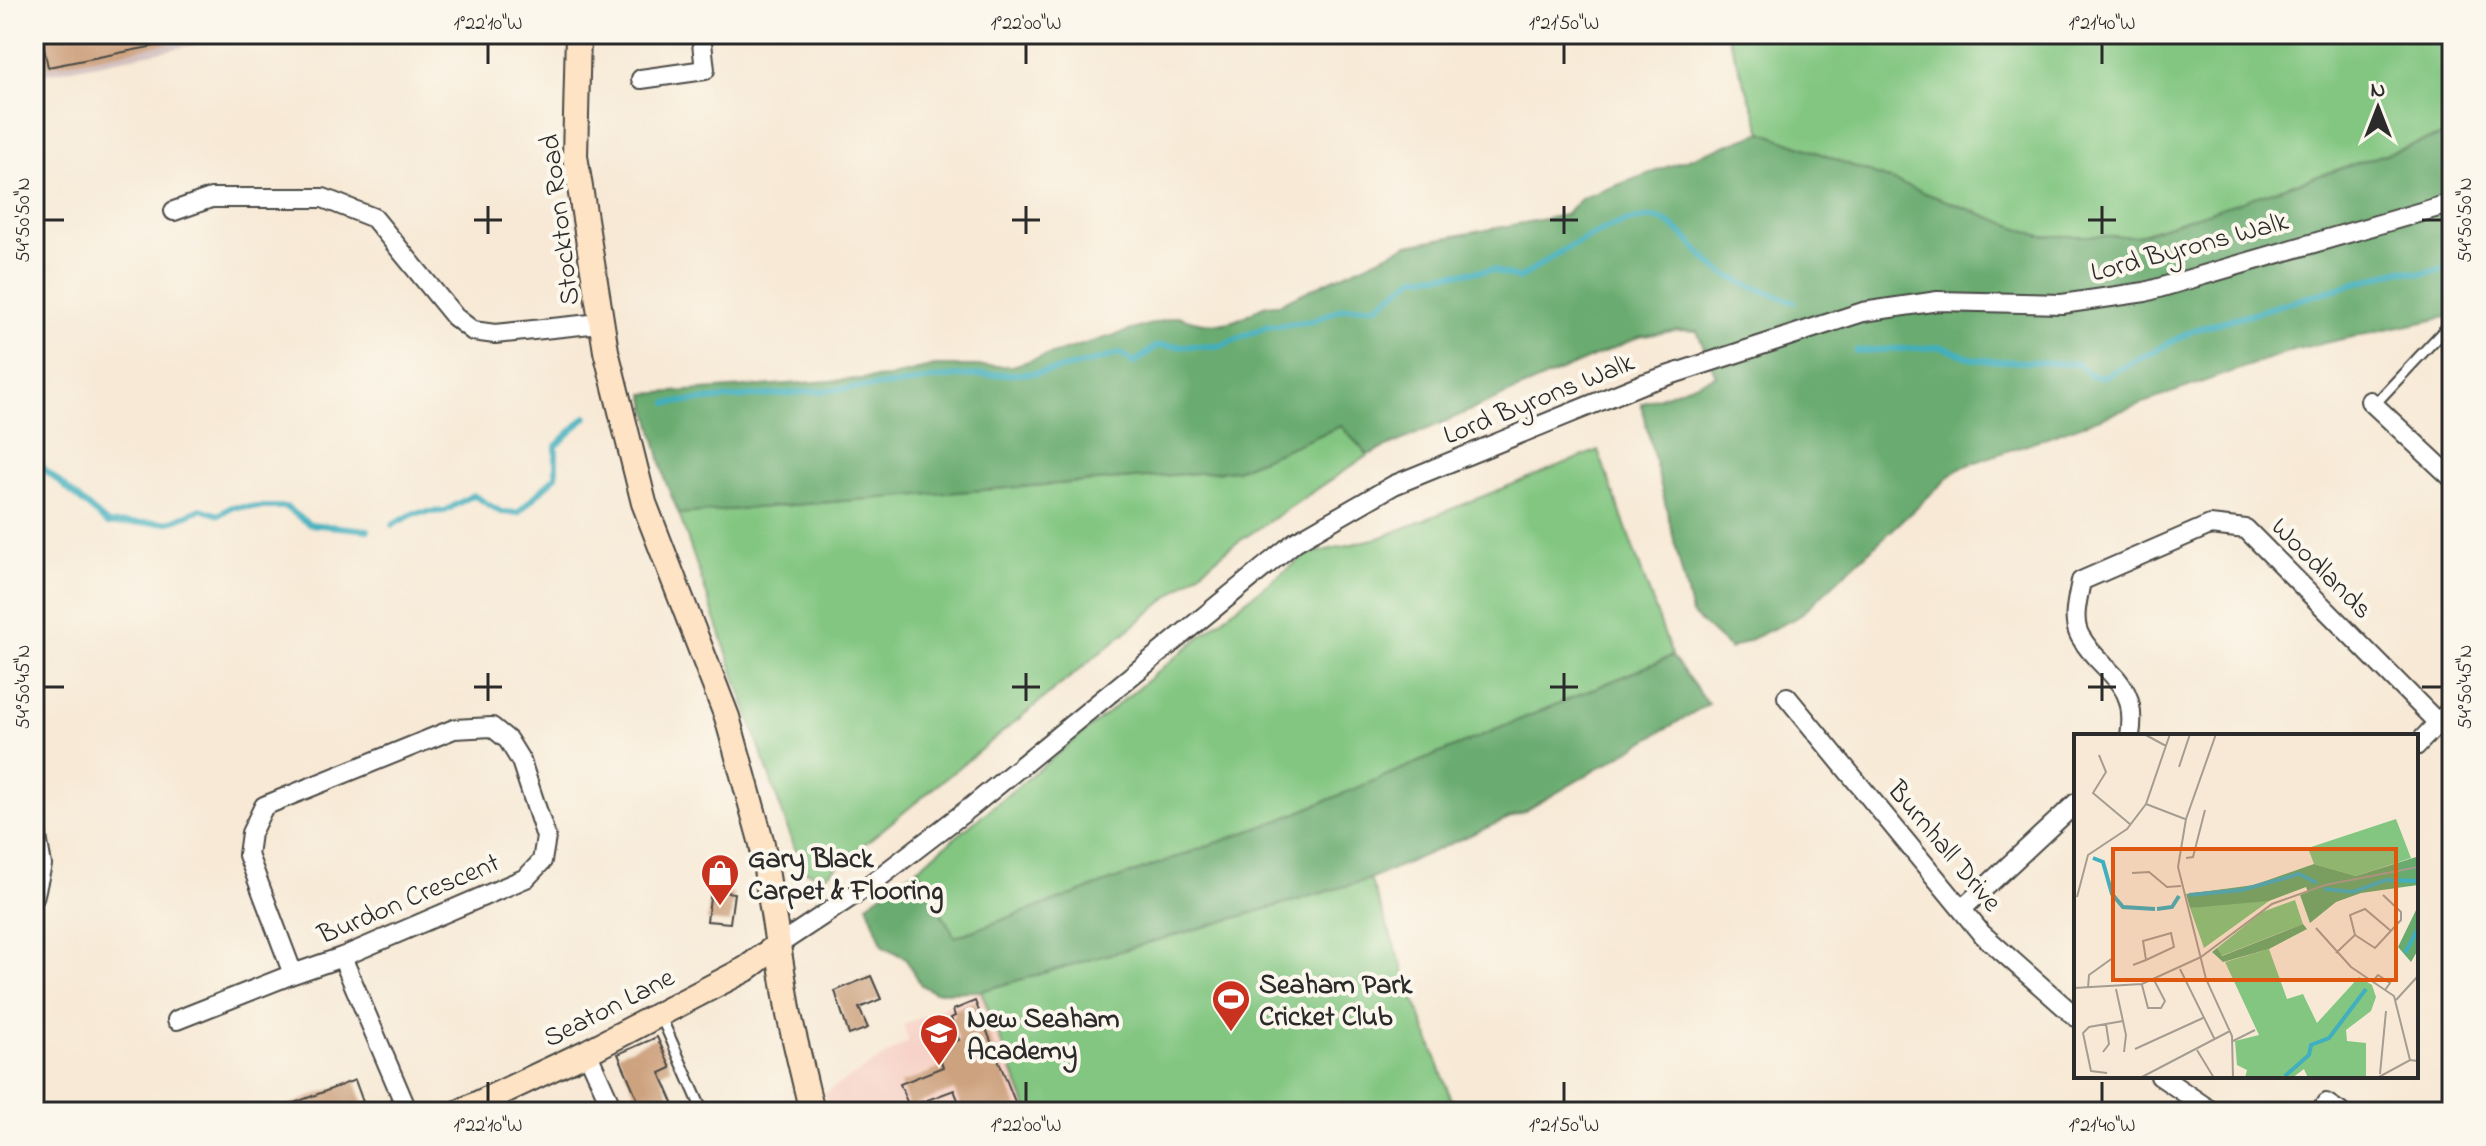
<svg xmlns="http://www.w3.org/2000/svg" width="2486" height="1146" font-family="'Indie Flower',sans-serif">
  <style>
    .built { fill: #f7d1c6 }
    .industrial { fill: #d2bfbf }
    .green { fill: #82c681; stroke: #567856; stroke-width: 2 }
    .forest { fill: #69ab6f; stroke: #4a6b4d; stroke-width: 2 }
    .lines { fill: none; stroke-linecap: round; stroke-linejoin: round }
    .stream { stroke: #41afbe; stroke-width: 6 }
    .building { fill: #cda27f }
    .lane-casing { stroke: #4a4844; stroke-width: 13 }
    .street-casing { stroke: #4a4844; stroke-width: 22 }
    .secondary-casing { stroke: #4a4844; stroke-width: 28 }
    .lane { stroke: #fff; stroke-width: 9 }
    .street { stroke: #fff; stroke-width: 18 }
    .secondary { stroke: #fee4c5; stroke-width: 24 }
    .ticks { fill: none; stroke: #2b2b2b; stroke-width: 3 }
    .labels { text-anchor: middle; stroke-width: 8; stroke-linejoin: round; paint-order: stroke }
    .street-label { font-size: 28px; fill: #2b2b2b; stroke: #fbf7ec }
    .poi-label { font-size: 28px; font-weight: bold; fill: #2b2b2b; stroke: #fbf7ec; text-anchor: start }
    .inset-river { fill: none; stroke: #41afbe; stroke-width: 4 }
    .inset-road { fill: none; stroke: #a59d91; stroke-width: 2 }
    .view { fill: #df570e; fill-opacity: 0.15; stroke: #df570e; stroke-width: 4 }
    .inset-edge { fill: none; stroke: #2b2b2b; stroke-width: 4 }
    .neatline { fill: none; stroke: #2b2b2b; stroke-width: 3 }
    .ticks-label { font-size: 20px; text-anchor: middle; fill: #2b2b2b }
  </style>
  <rect width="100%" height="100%" fill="#fbf7ec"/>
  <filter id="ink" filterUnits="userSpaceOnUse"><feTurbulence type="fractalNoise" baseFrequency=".0125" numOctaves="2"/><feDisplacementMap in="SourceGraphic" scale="16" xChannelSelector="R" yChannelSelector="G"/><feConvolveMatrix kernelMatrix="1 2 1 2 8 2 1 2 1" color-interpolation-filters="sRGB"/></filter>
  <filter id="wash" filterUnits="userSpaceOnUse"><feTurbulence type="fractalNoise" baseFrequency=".006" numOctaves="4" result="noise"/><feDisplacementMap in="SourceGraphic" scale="32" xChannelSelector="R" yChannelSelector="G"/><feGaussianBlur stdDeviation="1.8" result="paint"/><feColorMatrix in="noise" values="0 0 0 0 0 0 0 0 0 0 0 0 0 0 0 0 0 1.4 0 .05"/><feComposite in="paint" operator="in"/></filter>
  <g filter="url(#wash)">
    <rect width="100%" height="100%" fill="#f7e9d5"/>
    <!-- built -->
    <polygon class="built" points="981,991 1029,1112 831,1112 823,1094 909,1041 903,1025"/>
    <!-- industrial -->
    <polygon class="industrial" points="34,34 250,34 40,75 34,68"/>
    <!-- green -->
    <g class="green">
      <polygon points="1727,34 2452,34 2452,132 2136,236 2040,236 1762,132"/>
      <polygon points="1341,426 1368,455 1229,548 824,877 802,870 679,514 1236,470"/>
      <polygon points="1598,450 1672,656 1280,820 955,937 917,869 1232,611 1306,555 1382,537"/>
      <polygon points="1370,879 1456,1112 1029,1112 981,991"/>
    </g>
    <!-- forest -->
    <g class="forest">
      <path d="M1762,132L2040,236H2136L2452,132V316L2296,349L1959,468L1798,617L1730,649L1692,614L1641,404L1716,376L1697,331L1677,330L1639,337L1368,455L1341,426L1236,470L679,514L666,483L644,394L889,377L935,366H1012L1178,316C1195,323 1218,327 1236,320C1254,314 1259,303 1279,304L1407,245L1565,215L1582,198Z"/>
      <polygon points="1672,656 1708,704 1527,810 1370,879 981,991 934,992 921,985 905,958 883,946 867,904 917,869 955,937 1280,820"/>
    </g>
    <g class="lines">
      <!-- stream -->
      <g class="stream">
        <polyline points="1856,351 1942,347 1976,360 2079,364 2091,376 2106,376 2194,330 2401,270 2421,274 2452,267"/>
        <path d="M668,403L905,384C948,373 991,376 1036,373C1065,370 1093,362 1121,353L1134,363L1157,346H1220L1266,327L1313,321L1343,308L1377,306L1415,277L1493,270L1519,279C1547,259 1630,205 1664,221C1685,231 1697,253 1715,267C1735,283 1769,292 1794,302"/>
        <polyline points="34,460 108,524 170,522 201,509 219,515 231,507 286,507 309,524 368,530"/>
        <polyline points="392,525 415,513 445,511 473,495 501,512 518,513 556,476 556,446 586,417"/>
      </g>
    </g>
    <g id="blocks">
      <!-- building -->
      <g class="building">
        <polygon points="41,34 175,34 175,42 48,67"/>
        <polygon points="711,890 734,893 730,923 707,921"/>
        <polygon points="871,976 881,999 859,1008 868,1028 849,1035 835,991"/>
        <polygon points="975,1001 1019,1112 963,1112 954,1090 909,1107 900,1084 943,1067 936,1049 959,1040 951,1018 955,1016 953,1010"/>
        <polygon points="657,1037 671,1068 660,1073 677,1112 643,1112 618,1054"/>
        <polygon points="355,1080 363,1102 334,1112 270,1112"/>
      </g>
    </g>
  </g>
  <g filter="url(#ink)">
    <use href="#blocks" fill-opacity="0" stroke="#4a4844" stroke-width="2"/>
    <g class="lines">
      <!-- lane casing -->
      <g class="lane-casing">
        <g id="lane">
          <polyline points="2374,405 2445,329 2452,326"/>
          <polyline points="661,1017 703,1112"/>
        </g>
      </g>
      <!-- street casing -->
      <g class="street-casing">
        <g id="street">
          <polyline points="641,79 705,70 701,34"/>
          <polyline points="174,211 211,198 323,198 374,218 455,317 473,331 495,334 600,323"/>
          <polyline points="2370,401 2452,478"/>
          <polyline points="1787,697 1981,933 2076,1017"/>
          <path d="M2130,736C2139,678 2102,675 2080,636C2071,620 2078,598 2081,581L2210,525L2246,529L2438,723"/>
          <polyline points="2416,746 2452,708"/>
          <polyline points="34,820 42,865 34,898"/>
          <polyline points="1962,909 2076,803"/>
          <polyline points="778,945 872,883 971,807 1295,542 1394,485 1642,384 1863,312 1938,301 2062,304 2145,292 2452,203"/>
          <polyline points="342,957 408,1112"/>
          <polyline points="177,1020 293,974 248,855 251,833 264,806 454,729 492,727 508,740 521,761 546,837 542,861 526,878 342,957 293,974"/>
          <polyline points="587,1052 614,1112"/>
          <polyline points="2160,1076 2213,1112"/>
          <polyline points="2320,1112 2326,1103 2340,1112"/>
        </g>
      </g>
      <!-- secondary casing -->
      <g class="secondary-casing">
        <g id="secondary">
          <polyline points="578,34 575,156 606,351 644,503 727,717 762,844 789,1015 812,1112"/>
          <polyline points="460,1112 587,1052 746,969 778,945"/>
        </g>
      </g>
      <!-- lane -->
      <use href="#lane" class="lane"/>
      <!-- street -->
      <use href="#street" class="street"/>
      <!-- secondary -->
      <use href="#secondary" class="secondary"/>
    </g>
  </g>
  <!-- ticks -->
  <path class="ticks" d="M488,44V64M1026,44V64M1564,44V64M2102,44V64M488,206V234M1026,206V234M1564,206V234M2102,206V234M44,220H64M474,220H502M1012,220H1040M1550,220H1578M2088,220H2116M2422,220H2442M488,673V701M1026,673V701M1564,673V701M2102,673V701M44,687H64M474,687H502M1012,687H1040M1550,687H1578M2088,687H2116M2422,687H2442M488,1082V1102M1026,1082V1102M1564,1082V1102M2102,1082V1102"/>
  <!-- icons -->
  <defs>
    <g id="shop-pin" transform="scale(2)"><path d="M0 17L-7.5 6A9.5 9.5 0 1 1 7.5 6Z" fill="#c8321e" stroke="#fbf7ec"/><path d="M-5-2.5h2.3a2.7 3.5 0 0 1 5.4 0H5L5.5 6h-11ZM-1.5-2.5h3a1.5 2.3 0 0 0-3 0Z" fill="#fff"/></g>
    <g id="stadium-pin" transform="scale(2)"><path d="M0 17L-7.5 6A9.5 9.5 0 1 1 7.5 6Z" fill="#c8321e" stroke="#fbf7ec"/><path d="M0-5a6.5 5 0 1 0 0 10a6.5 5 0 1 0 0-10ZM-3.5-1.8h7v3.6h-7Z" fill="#fff"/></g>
    <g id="school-pin" transform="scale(2)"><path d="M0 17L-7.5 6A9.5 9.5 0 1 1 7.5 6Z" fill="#c8321e" stroke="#fbf7ec"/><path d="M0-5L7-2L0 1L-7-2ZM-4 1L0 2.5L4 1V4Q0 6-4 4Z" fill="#fff"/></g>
  </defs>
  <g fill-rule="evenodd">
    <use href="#shop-pin" x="720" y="873"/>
    <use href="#stadium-pin" x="1231" y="999"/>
    <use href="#school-pin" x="939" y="1033"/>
  </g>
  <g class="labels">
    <!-- street labels -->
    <g class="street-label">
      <text transform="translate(558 220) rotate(-97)" y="10">Stockton Road</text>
      <text transform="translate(2189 245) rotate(-15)" y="10">Lord Byrons Walk</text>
      <text transform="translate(1538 397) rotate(-22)" y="10">Lord Byrons Walk</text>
      <text transform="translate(2323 567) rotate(45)" y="10">Woodlands</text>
      <text transform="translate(1946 845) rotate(50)" y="10">Burnhall Drive</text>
      <text transform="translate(408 897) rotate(-23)" y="10">Burdon Crescent</text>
      <text transform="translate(608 1006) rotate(-27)" y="10">Seaton Lane</text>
    </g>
    <!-- poi labels -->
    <g class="poi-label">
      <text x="748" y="867">Gary Black<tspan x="748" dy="32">Carpet &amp; Flooring</tspan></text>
      <text x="1259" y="993">Seaham Park<tspan x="1259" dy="32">Cricket Club</tspan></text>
      <text x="967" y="1027">New Seaham<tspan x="967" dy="32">Academy</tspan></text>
    </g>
  </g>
  <!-- overview -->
  <g transform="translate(2074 734)">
    <rect width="344" height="344" fill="#f7e9d5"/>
    <path d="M322,85L337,124L282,142L240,130L234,114ZM192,163L195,167L130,214L116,174ZM221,166L229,190L147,222L143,214L188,178ZM195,215L213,265L229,260L243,289L285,243L298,251L302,263L297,277L272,296L273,307L292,309V344H234L230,335L218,344H171L173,336L163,331L161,307L185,301L151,228Z" fill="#82c681"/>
    <path d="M342,123L344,151L287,159L262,168L236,189L226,161L234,158L232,153L195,167L116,174L112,160L180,151L240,130L282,142ZM344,172V216L337,228L324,213ZM229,190L233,195L195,215L149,228L138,218L143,214L148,222Z" fill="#69ab6f"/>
    <path class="inset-river" d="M19,124L29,128L38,160L49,173L81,175M250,155L279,158L312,146L344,147M115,161L168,156L225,140L243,149M83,175L98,173L105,162M331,219L344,195M211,342L235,321L237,311L255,304L292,255"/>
    <path class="inset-road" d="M70,0L92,12M142,0L112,85L104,133L132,245L158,302L159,344M25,21L32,38L19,59L57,91M105,33L116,0M72,70L111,85M112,124L119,123L131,76M58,139L75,138L93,153L107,152M3,163L14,121L53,95L72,70L96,0M242,194L277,233L320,262L336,326M281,201L301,214L327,186V178L309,161M262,219L281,201L276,181L291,175L317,197M127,223L198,170L251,151L344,133M59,231L72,226L69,207L97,199L100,213L72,226M106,235L141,306M299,247L304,241L316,249L311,256M68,251L74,274H87L91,267L80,246M0,254L68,250L127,223M14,254L15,241L40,223V202M42,255L52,301L50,318M322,266L344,242M159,307L181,296M61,315L129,284M123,316L140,344M29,318L35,310L32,290M33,339L17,337L9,299L15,293L49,287M306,340L312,277M66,344L156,297M303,344L336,326L344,327"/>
    <path class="view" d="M39,115H322V246H39Z"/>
    <rect width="344" height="344" class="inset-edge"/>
  </g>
  <!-- margin -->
  <rect width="2486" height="1146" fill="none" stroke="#fbf7ec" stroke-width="88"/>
  <!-- north arrow -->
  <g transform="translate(2378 108)" stroke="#fbf7ec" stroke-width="6" paint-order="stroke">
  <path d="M0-6L14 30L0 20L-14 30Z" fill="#2b2b2b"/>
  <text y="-12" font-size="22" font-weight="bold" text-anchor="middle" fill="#2b2b2b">N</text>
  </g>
  <rect x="44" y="44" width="2398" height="1058" class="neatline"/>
  <g class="ticks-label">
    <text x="488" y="29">1°22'10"W</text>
    <text x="1026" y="29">1°22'00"W</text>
    <text x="1564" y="29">1°21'50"W</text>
    <text x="2102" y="29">1°21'40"W</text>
    <text transform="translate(22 220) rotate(-90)" y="7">54°50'50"N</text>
    <text transform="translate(2464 220) rotate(-90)" y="7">54°50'50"N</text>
    <text transform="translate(22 687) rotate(-90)" y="7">54°50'45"N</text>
    <text transform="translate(2464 687) rotate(-90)" y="7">54°50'45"N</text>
    <text x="488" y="1131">1°22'10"W</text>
    <text x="1026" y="1131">1°22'00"W</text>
    <text x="1564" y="1131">1°21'50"W</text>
    <text x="2102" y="1131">1°21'40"W</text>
  </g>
</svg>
